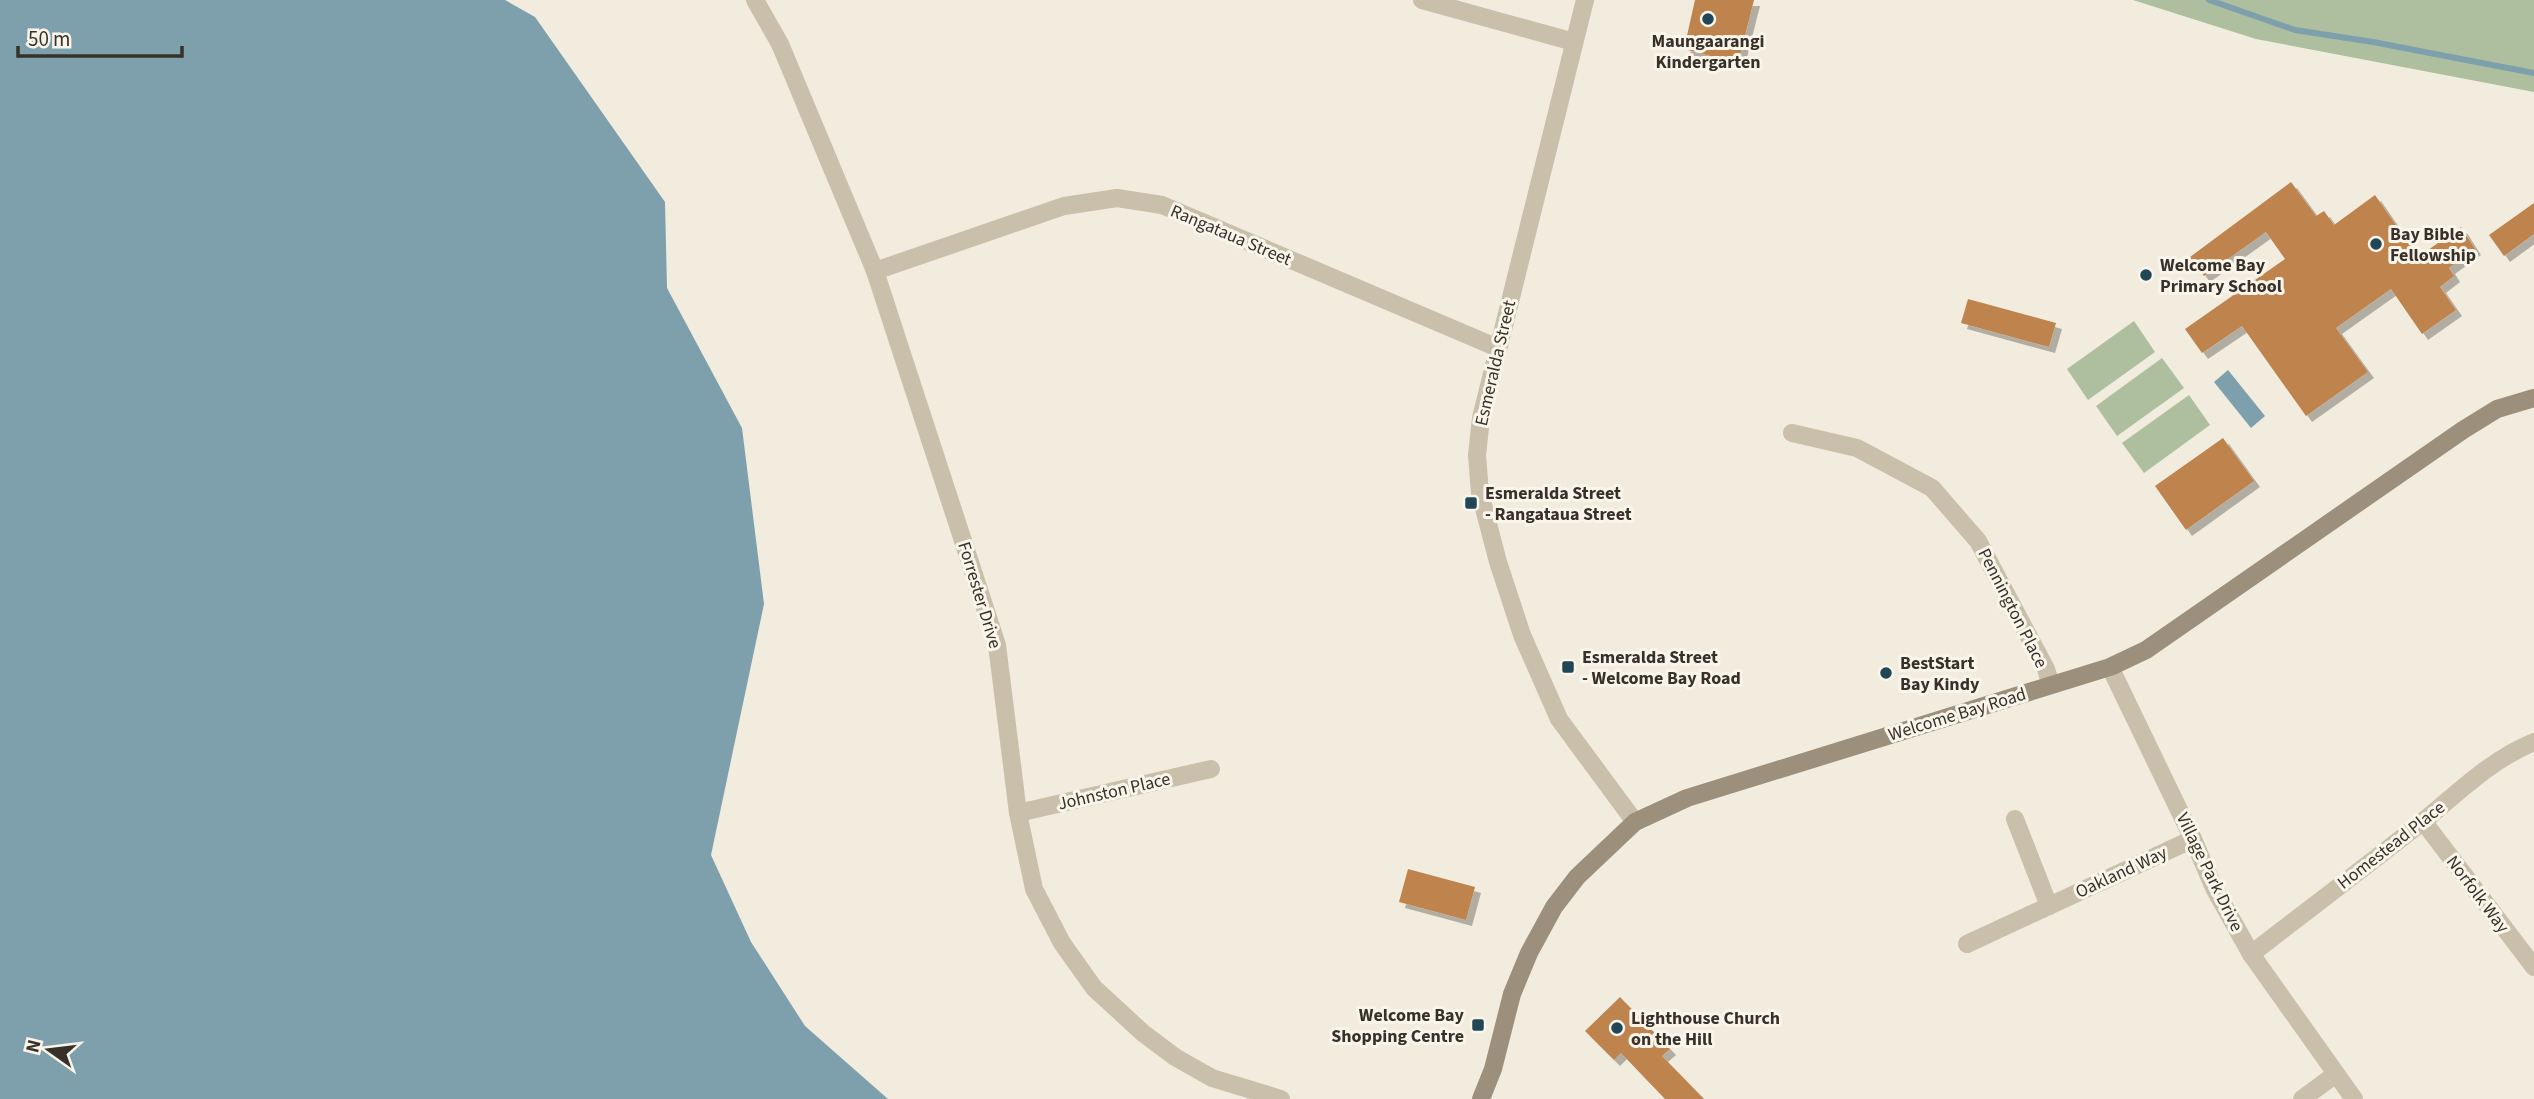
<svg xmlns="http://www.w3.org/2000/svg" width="2534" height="1099" font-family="'Source Sans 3',sans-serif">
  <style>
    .green { fill: #adbf9e }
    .water { fill: #7ea0ac }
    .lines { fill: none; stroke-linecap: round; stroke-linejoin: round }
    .stream { stroke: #7ea0ac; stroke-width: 6 }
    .building { fill: #bf844e; filter: url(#shadow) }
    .minor { stroke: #c9bfaa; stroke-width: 18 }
    .secondary { stroke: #9c8f7c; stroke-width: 18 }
    .poi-dot { fill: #214656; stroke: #f9f5ea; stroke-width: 2.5 }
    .labels { text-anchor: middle; stroke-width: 6; stroke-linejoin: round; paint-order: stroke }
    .poi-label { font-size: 18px; font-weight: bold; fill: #373129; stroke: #f9f5ea; text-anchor: start }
    .street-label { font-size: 18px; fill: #373129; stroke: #f9f5ea }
  </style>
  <defs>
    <filter id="shadow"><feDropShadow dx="6" dy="6" stdDeviation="0" flood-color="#0004"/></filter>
  </defs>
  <rect width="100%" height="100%" fill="#f1ecde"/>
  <!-- green -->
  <g class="green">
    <polygon points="2133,0 2534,0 2534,92 2256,39"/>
    <polygon points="2134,321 2155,352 2088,400 2067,369"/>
    <polygon points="2162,358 2184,388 2117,436 2096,406"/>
    <polygon points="2189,395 2210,425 2144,473 2122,443"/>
  </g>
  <!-- water -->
  <g class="water">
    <polygon points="0,0 505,0 535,17 665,202 667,288 742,428 764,604 711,855 751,942 805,1026 888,1099 0,1099"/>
    <polygon points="2228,370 2265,416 2251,428 2214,382"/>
  </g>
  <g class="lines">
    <!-- stream -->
    <polyline class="stream" points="2209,0 2295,30 2373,42 2534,73"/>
  </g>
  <!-- building -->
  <g class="building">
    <polygon points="1695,0 1754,0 1738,63 1684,49"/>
    <polygon points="2291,182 2316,216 2324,211 2334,225 2375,195 2418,257 2461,227 2475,249 2449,268 2454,276 2440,287 2456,310 2422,334 2391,289 2336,328 2368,372 2306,416 2242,326 2202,353 2185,329 2285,259 2266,232 2204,276 2190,257"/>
    <polygon points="2534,203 2534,234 2504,256 2489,235"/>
    <polygon points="1968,299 2056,323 2049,347 1961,323"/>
    <polygon points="2223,438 2254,481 2186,530 2155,486"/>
    <polygon points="1408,869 1475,887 1466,920 1399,902"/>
    <polygon points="1620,997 1670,1049 1662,1056 1704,1099 1665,1099 1621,1053 1614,1060 1585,1031"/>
  </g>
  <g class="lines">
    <!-- minor -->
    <g class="minor">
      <polyline points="755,0 780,44 875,271 997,645 1018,813 1034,889 1062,943 1094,988 1143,1033 1175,1057 1212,1078 1281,1099"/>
      <polyline points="1422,0 1574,42"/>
      <polyline points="1585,0 1481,418 1477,455 1480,493 1498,562 1522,635 1559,719 1635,822"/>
      <polyline points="875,271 1064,206 1117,198 1162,205 1498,348"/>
      <polyline points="1792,433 1857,448 1932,488 1978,541 2046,669 2051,685"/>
      <polyline points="2110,667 2193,839 2214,888 2251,954 2354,1099"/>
      <polyline points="1018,813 1211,769"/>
      <polyline points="2015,819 2049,906"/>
      <polyline points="2423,821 2534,967"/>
      <polyline points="1967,944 2193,839"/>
      <path d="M2251,954C2308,910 2365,867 2421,823C2458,793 2490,760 2534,742"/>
      <polyline points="2302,1099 2336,1074"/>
    </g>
    <!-- secondary -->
    <polyline class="secondary" points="1481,1099 1493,1069 1512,994 1529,953 1554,907 1577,877 1635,822 1687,798 2110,667 2146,650 2463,430 2497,409 2534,398"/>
  </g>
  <!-- markers -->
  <g class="poi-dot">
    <circle cx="1708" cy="19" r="7"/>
    <circle cx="2376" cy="244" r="7"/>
    <circle cx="2146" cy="275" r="7"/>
    <rect x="1464" y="496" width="14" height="14" rx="3.5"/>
    <rect x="1561" y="660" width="14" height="14" rx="3.5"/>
    <circle cx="1886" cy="673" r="7"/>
    <rect x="1471" y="1018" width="14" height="14" rx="3.5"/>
    <circle cx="1617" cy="1028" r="7"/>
  </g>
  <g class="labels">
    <!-- poi labels -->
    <g class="poi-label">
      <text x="1708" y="47" text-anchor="middle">Maungaarangi<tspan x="1708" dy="21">Kindergarten</tspan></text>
      <text x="2390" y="240">Bay Bible<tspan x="2390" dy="21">Fellowship</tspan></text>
      <text x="2160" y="271">Welcome Bay<tspan x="2160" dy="21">Primary School</tspan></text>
      <text x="1485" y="499">Esmeralda Street<tspan x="1485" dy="21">- Rangataua Street</tspan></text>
      <text x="1582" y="663">Esmeralda Street<tspan x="1582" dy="21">- Welcome Bay Road</tspan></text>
      <text x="1900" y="669">BestStart<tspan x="1900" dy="21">Bay Kindy</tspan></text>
      <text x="1464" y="1021" text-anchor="end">Welcome Bay<tspan x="1464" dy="21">Shopping Centre</tspan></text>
      <text x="1631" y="1024">Lighthouse Church<tspan x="1631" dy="21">on the Hill</tspan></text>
    </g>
    <!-- street labels -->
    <g class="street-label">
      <text transform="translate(1231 235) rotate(23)" y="6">Rangataua Street</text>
      <text transform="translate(1495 363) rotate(-77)" y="6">Esmeralda Street</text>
      <text transform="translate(980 595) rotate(73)" y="6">Forrester Drive</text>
      <text transform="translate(2013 608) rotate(63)" y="6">Pennington Place</text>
      <text transform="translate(1957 714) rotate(-17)" y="6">Welcome Bay Road</text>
      <text transform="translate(1114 791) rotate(-13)" y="6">Johnston Place</text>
      <text transform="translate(2391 845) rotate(-38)" y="6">Homestead Place</text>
      <text transform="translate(2121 872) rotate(-25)" y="6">Oakland Way</text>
      <text transform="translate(2210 872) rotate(64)" y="6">Village Park Drive</text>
      <text transform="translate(2478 894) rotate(53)" y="6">Norfolk Way</text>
    </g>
  </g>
  <!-- north arrow -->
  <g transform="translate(49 1050) rotate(284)" stroke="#f9f5ea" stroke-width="5" paint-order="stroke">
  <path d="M0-5L12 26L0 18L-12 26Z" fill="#373129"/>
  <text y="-10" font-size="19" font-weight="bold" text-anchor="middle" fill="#373129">N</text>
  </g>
  <!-- scale -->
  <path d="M18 46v10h164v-10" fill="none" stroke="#373129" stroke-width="3.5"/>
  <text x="28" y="46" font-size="21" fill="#373129" stroke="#f9f5ea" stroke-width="5" paint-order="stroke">50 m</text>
</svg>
